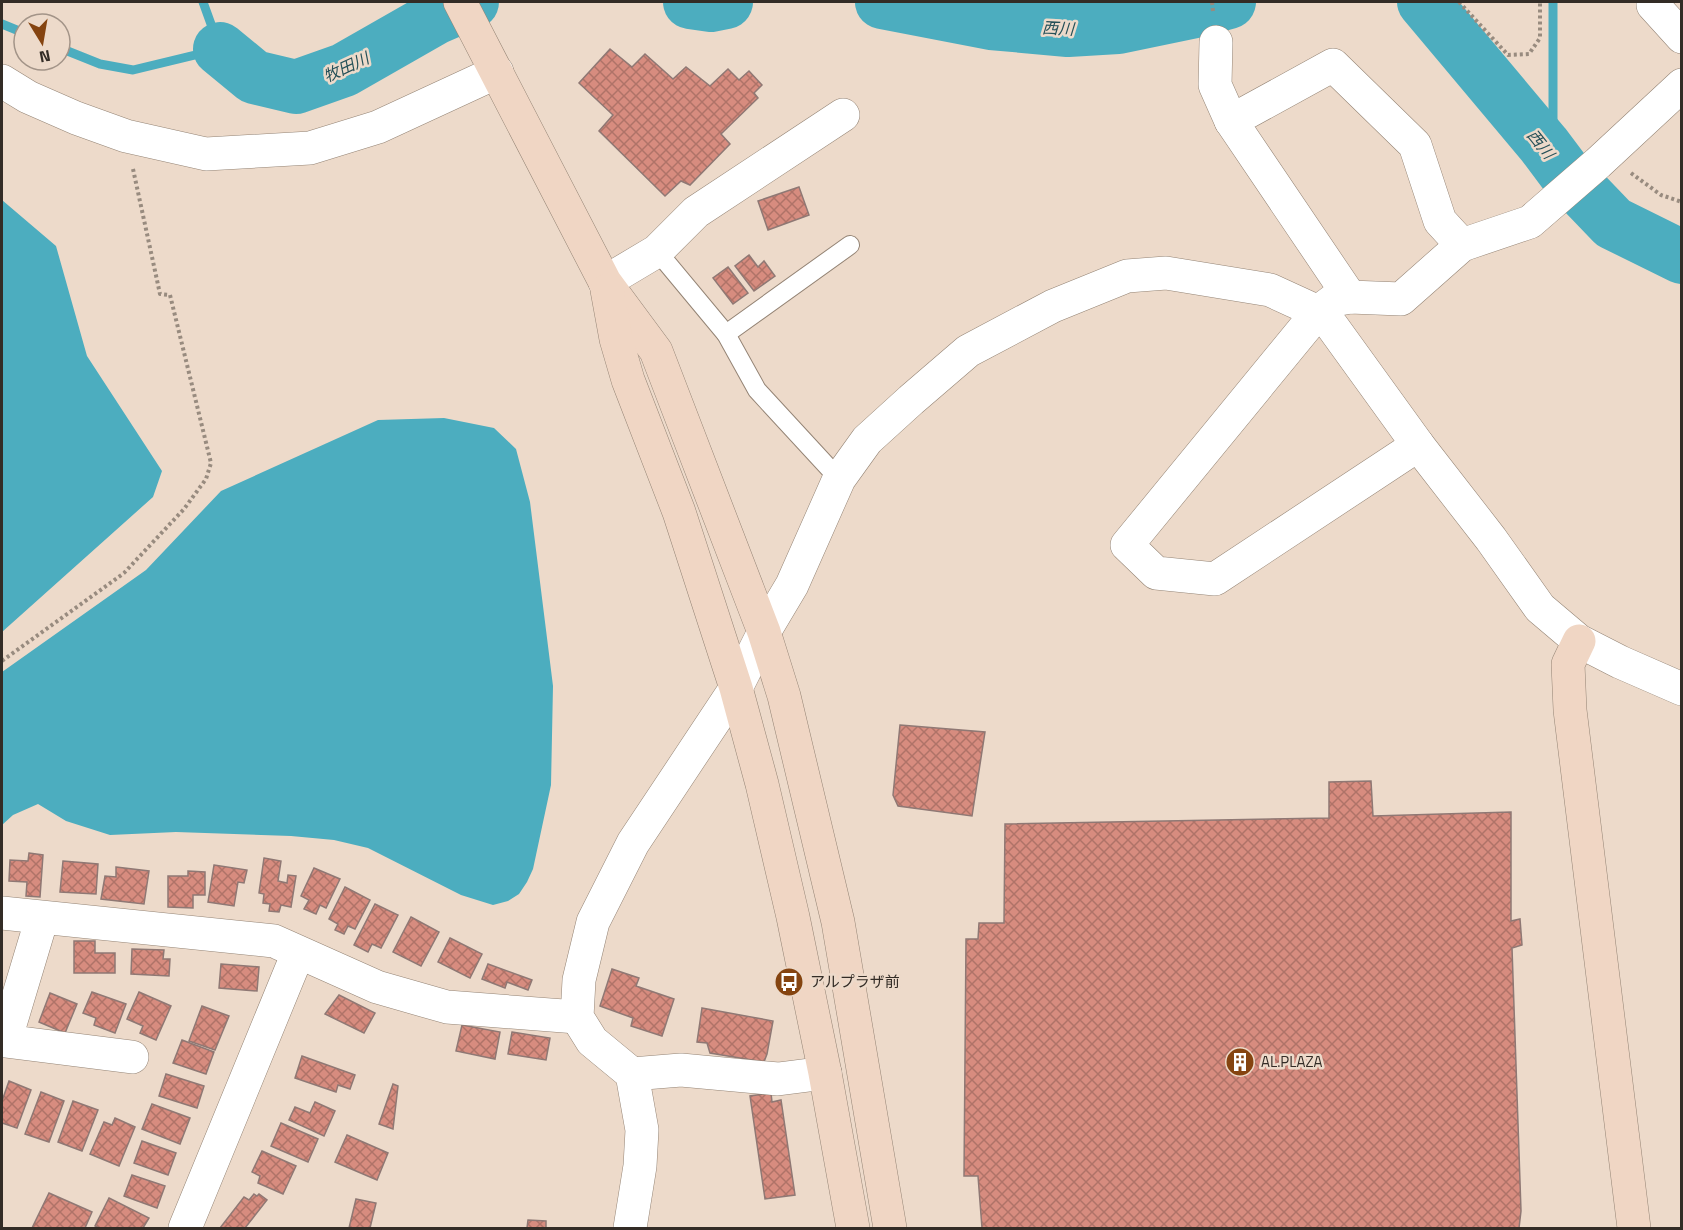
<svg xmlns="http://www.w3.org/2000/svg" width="1683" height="1230" font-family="'Titillium Web','Noto Sans JP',sans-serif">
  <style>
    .water { fill: #4cadbf }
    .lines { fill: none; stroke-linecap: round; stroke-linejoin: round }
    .stream { stroke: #4cadbf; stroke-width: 9 }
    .river { stroke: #4cadbf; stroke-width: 54 }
    .building { fill: url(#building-cross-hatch); stroke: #8f7874; stroke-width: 1.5 }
    .lane-casing { stroke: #948475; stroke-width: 20 }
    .street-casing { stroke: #948475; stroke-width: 34 }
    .secondary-casing { stroke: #948475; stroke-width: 34 }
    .path { stroke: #988b7f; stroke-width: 4; stroke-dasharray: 3 3; stroke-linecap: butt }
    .lane { stroke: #fff; stroke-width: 18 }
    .street { stroke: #fff; stroke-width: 33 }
    .secondary { stroke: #f0d6c4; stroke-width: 33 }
    .labels { text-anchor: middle; stroke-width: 5; stroke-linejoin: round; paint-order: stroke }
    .poi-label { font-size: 15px; fill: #332c26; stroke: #eddaca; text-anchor: start }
    .water-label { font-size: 16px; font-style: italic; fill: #255058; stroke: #eddaca }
  </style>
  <defs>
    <pattern id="building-cross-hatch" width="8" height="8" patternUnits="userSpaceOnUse" patternTransform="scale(1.5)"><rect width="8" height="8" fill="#d78c7f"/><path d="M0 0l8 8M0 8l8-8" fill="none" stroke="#af7368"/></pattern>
  </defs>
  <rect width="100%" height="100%" fill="#eddaca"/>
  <!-- water -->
  <g class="water">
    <polygon points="2,200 56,246 87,356 162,471 153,497 2,632"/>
    <polygon points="444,418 494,428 516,449 530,502 553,686 551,785 533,869 527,882 519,894 508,901 493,905 461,895 368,848 334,840 291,836 176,832 110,835 66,821 38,804 13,815 2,825 2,672 146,570 221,491 378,420"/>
  </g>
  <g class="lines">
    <!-- stream -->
    <g class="stream">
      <polyline points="2,24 24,33"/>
      <polyline points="60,48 100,64 133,70 220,49 203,2"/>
      <polyline points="1544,145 1553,120 1553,2"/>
    </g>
    <!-- river -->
    <g class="river">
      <polyline points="690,2 711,5 726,2"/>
      <polyline points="882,2 991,23 1068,30 1118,27 1200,10 1229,2"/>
      <polyline points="1424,2 1544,145 1565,173 1613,223 1682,257"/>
      <polyline points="220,49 254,77 296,87 344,70 435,18 472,2"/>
    </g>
  </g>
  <!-- building -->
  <g class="building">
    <polygon points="610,49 632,67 645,54 673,79 686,67 710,86 728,69 739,80 749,71 762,85 754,93 758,98 721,134 730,144 690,185 681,181 665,196 599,131 613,115 579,83"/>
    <polygon points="799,187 809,215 768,230 758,201"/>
    <polygon points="749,255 758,267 764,261 775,276 754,291 735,266"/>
    <polygon points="728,267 748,293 733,304 713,278"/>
    <polygon points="900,725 985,732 972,816 898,806 893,795"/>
    <polygon points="1371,781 1373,816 1511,812 1511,921 1520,919 1522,945 1512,948 1521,1211 1519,1228 982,1228 978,1176 964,1176 966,939 978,939 979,923 1004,923 1005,824 1329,818 1329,782"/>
    <polygon points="29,853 43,855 40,897 26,896 27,882 9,881 10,860 28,861"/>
    <polygon points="264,858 281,861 278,881 287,883 288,875 296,876 291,907 281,905 279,912 269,911 270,904 263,903 264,894 259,893"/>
    <polygon points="63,861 98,864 96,894 60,892"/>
    <polygon points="214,865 247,870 244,883 238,882 234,906 208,902"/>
    <polygon points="116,867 149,871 144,904 101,899 105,876 116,877"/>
    <polygon points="314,868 340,879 326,908 320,905 316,914 304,909 309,900 301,896"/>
    <polygon points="188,871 205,872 205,895 193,895 193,908 168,907 168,876 188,876"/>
    <polygon points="345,887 370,900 355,929 348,926 344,934 335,930 338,924 329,919"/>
    <polygon points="375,904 398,915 381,948 372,944 368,952 354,945"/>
    <polygon points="411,917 439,932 421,966 393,952"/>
    <polygon points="450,938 482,954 470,978 438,962"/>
    <polygon points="74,941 95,941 95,953 115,953 115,973 74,973"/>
    <polygon points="132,949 164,950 163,959 170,959 169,976 131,974"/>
    <polygon points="221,964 259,967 257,991 219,988"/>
    <polygon points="488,964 532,980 528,990 507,982 505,988 482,979"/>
    <polygon points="612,969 639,978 636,986 674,999 662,1036 631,1026 633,1018 600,1006"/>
    <polygon points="92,992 126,1004 115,1033 94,1025 96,1018 83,1013"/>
    <polygon points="139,992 171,1006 156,1040 140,1033 143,1026 127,1019"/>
    <polygon points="50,993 77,1004 65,1033 39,1022"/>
    <polygon points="339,995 375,1013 364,1033 325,1014"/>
    <polygon points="202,1006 229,1016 215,1050 189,1041"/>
    <polygon points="702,1008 773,1021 767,1054 764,1062 710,1053 707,1043 697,1042"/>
    <polygon points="462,1025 500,1032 495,1059 456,1051"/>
    <polygon points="512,1032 550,1038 546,1060 508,1054"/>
    <polygon points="182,1040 214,1052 206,1074 173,1063"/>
    <polygon points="302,1056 355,1075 350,1089 338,1085 336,1092 295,1078"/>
    <polygon points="166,1074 204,1086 197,1108 159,1096"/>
    <polygon points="9,1081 31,1090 17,1128 2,1123 2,1101"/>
    <polygon points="393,1084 398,1086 393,1129 379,1124"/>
    <polygon points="41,1092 64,1101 49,1142 25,1134"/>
    <polygon points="771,1093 772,1102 781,1100 795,1195 765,1199 750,1096"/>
    <polygon points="73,1101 98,1110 82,1151 58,1142"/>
    <polygon points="315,1102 335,1111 324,1136 289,1120 295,1107 310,1113"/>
    <polygon points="152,1104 190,1118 180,1144 142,1129"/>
    <polygon points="115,1118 135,1127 119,1166 90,1154 104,1122 112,1125"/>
    <polygon points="281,1123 318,1139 308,1162 271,1146"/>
    <polygon points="347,1135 388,1153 377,1180 335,1162"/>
    <polygon points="142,1141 176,1153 168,1175 134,1163"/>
    <polygon points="262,1151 296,1166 283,1194 258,1183 260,1176 252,1172"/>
    <polygon points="132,1175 165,1186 157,1208 124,1196"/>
    <polygon points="49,1193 92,1212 85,1228 32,1228"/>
    <polygon points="254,1194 257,1196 259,1194 267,1200 245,1228 220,1228 244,1197 249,1200"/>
    <polygon points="109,1198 149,1218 143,1228 99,1228 95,1226"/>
    <polygon points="356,1199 376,1203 370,1228 349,1228"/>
    <polygon points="528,1220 546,1221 546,1228 527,1228"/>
  </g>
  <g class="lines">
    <!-- lane casing -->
    <g class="lane-casing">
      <g id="lane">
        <polyline points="657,251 726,334 757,390 839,479"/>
        <polyline points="726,334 850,245"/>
      </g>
    </g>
    <!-- street casing -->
    <g class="street-casing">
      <g id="street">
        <polyline points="1653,2 1653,5 1682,37"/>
        <polyline points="1216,42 1215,85 1231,121"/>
        <polyline points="2,81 28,97 76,118 126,136 206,154 310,148 378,127 497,72"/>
        <polyline points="605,282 657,251 696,212 843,115"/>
        <polyline points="1350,297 1231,121 1333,65 1415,145 1440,221 1462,245"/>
        <polyline points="1418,445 1215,579 1156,573 1127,545 1318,312 1334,300 1350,297 1401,299 1462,245 1530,222 1598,163 1682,85"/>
        <polyline points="2,913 274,941 377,987 447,1007 577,1017"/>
        <polyline points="42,918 5,1041 132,1057"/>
        <polyline points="632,1074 681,1070 778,1079 825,1073"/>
        <polyline points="185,1228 298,953"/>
        <polyline points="630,1228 640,1166 642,1130 632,1074 592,1041 577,1017 579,980 593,922 633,843 736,688 764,632 792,585 839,479 867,440 911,400 968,351 1053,306 1127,276 1166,273 1270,290 1318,312 1332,326 1418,445 1491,539 1540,608 1579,641 1620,662 1682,689"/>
      </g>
    </g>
    <!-- secondary casing -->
    <g class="secondary-casing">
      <g id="secondary">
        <polyline points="460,2 605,282 656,351 764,632 784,696 838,922 890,1228"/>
        <polyline points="607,290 616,339 628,380 679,512 736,688 762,784 793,917 825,1073 853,1228"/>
        <polyline points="1579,641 1568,664 1570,710 1634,1228"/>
      </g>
    </g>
    <!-- path -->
    <g class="path">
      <polyline points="1212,2 1213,11"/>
      <polyline points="1459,2 1508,55 1529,54 1540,38 1540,2"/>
      <polyline points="1631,173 1661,195 1682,202"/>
      <polyline points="2,661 124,573 184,509 206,479 211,463 170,295 160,294 133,169"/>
    </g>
    <!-- lane -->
    <use href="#lane" class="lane"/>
    <!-- street -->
    <use href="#street" class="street"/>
    <!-- secondary -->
    <use href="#secondary" class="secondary"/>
  </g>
  <!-- icons -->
  <defs>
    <g id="bus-disc" transform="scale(1.5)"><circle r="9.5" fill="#854410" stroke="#eddaca"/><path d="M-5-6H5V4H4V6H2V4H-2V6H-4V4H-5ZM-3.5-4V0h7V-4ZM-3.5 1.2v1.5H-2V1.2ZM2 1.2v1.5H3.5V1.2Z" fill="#fff"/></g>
    <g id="building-disc" transform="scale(1.5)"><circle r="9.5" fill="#854410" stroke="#eddaca"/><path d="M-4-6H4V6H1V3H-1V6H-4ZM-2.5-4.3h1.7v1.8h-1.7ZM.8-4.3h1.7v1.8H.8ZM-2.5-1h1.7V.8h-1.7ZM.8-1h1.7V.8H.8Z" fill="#fff"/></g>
  </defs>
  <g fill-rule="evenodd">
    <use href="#bus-disc" x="789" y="982"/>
    <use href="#building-disc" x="1240" y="1062"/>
  </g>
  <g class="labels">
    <!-- poi labels -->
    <g class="poi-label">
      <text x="810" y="987">アルプラザ前</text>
      <text x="1261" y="1067">AL.PLAZA</text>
    </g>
    <!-- water labels -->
    <g class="water-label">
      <text transform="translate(1058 28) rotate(3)" y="6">西川</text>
      <text transform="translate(346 67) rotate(-25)" y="6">牧田川</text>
      <text transform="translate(1541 144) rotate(51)" y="6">西川</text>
    </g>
  </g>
  <!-- border -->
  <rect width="1683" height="1230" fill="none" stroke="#332c26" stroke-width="6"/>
  <!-- north arrow -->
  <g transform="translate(42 42) rotate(169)"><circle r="28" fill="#eddaca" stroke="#a39488" stroke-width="1.5"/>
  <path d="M0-4.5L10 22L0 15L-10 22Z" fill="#854410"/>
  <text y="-9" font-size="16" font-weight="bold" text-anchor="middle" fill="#332c26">N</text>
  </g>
</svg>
